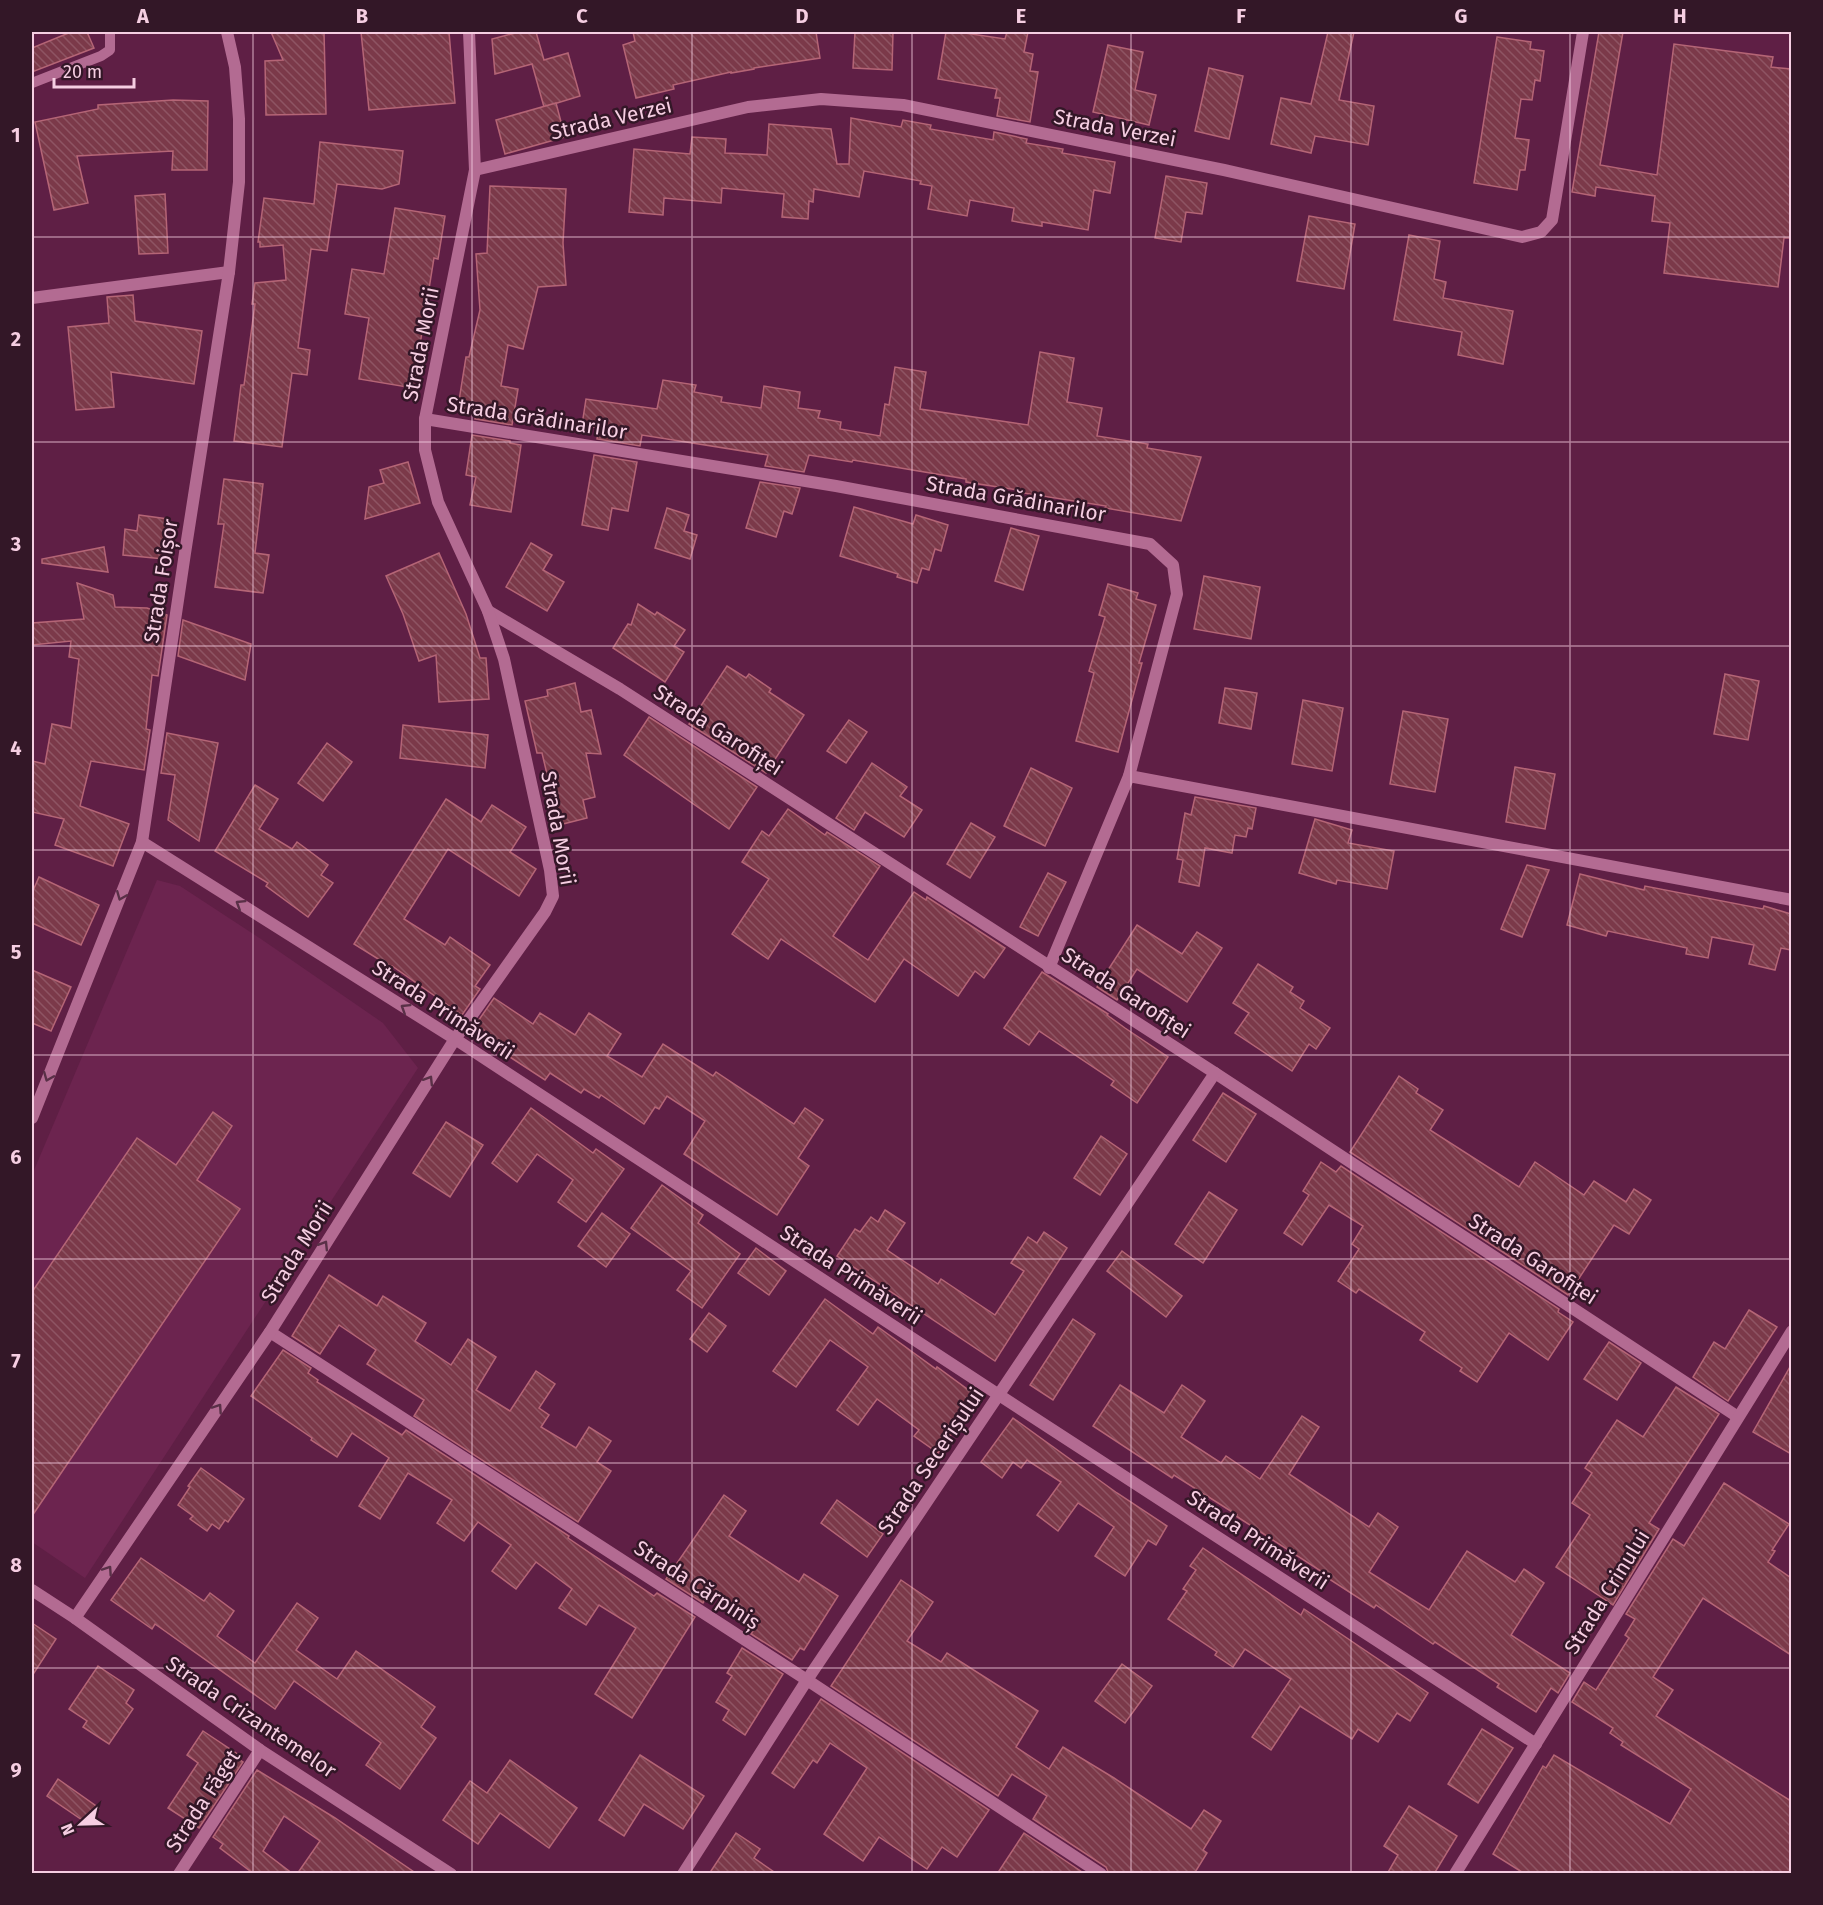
<svg xmlns="http://www.w3.org/2000/svg" width="1823" height="1905" font-family="'Fira Sans',sans-serif">
  <style>
    .built { fill: #6c244f }
    .building { fill: url(#building-back-hatch); stroke: #b56576; stroke-width: 1.5 }
    .lines { fill: none; stroke-linecap: round; stroke-linejoin: round }
    .service { stroke: #b36b92; stroke-width: 10 }
    .minor { stroke: #b36b92; stroke-width: 12 }
    .oneway { stroke: #593047 }
    .grid { fill: none; stroke: #f6cee2; stroke-width: 1.5; stroke-opacity: 0.55 }
    .labels { text-anchor: middle; stroke-width: 5; stroke-linejoin: round; paint-order: stroke }
    .street-label { font-size: 21px; fill: #f6cee2; stroke: #331727 }
    .neatline { fill: none; stroke: #f6cee2; stroke-width: 2 }
    .grid-label { font-size: 20px; text-anchor: middle; font-weight: bold; fill: #f6cee2 }
  </style>
  <defs>
    <pattern id="building-back-hatch" width="6" height="6" patternUnits="userSpaceOnUse" patternTransform="scale(1.5)"><rect width="6" height="6" fill="#7b3949"/><path d="M-1 5l2 2M0 0l6 6M5-1l2 2" fill="none" stroke="#8e5463"/></pattern>
  </defs>
  <rect width="100%" height="100%" fill="#5f1f45"/>
  <!-- built -->
  <polygon class="built" points="157,880 180,886 261,939 383,1023 418,1068 85,1578 32,1542 32,1175"/>
  <!-- building -->
  <g class="building">
    <polygon points="71,32 87,32 94,48 32,72 32,48"/>
    <polygon points="271,32 324,32 326,114 266,115 265,61 283,60"/>
    <polygon points="361,32 418,32 418,34 449,32 455,103 369,110"/>
    <polygon points="519,32 536,32 544,60 568,53 580,96 544,107 532,64 495,74 492,39"/>
    <polygon points="633,32 816,32 820,58 754,68 754,69 731,73 731,72 673,85 674,89 636,98 623,45 635,41"/>
    <polygon points="855,32 893,32 892,70 853,68"/>
    <polygon points="946,32 958,32 1005,39 1007,32 1028,32 1024,52 1033,54 1030,71 1038,72 1030,122 997,116 1000,98 995,98 997,89 938,79"/>
    <polygon points="1328,32 1354,32 1339,100 1374,106 1368,145 1315,136 1311,153 1271,144 1281,98 1311,104"/>
    <polygon points="1599,32 1623,32 1600,165 1657,175 1674,44 1773,57 1771,67 1791,69 1791,238 1784,238 1778,287 1664,273 1670,223 1652,221 1655,196 1596,187 1595,196 1572,192"/>
    <polygon points="1497,37 1531,42 1530,49 1544,51 1540,81 1535,80 1532,100 1521,99 1515,138 1529,140 1525,170 1520,170 1517,190 1474,183"/>
    <polygon points="1108,45 1143,52 1135,90 1156,95 1149,125 1093,112"/>
    <polygon points="1209,68 1243,76 1229,139 1195,131"/>
    <polygon points="173,100 208,101 207,170 172,170 173,151 77,156 88,203 54,210 35,122 98,109 98,105"/>
    <polygon points="556,103 565,137 505,154 496,120"/>
    <polygon points="851,118 901,127 903,120 931,125 930,129 993,140 994,132 1027,139 1026,143 1063,149 1062,153 1115,162 1110,193 1094,190 1088,230 1042,222 1042,226 1012,221 1014,208 970,200 967,216 928,209 932,186 920,184 921,181 864,171 859,197 814,189 813,202 809,201 808,219 782,217 784,194 722,188 721,203 664,198 663,215 629,212 634,149 690,154 692,137 726,139 725,153 767,155 769,124 831,129 837,164 849,164"/>
    <polygon points="320,142 403,151 399,184 382,189 337,184 327,251 311,249 298,348 310,350 307,375 292,373 282,447 234,441 241,385 244,385 255,304 252,304 255,283 286,280 283,245 260,247 260,242 258,242 264,198 314,204"/>
    <polygon points="1166,176 1207,183 1202,214 1186,212 1181,242 1155,238"/>
    <polygon points="490,186 566,189 563,243 566,285 538,287 523,349 508,345 501,386 518,389 512,425 475,419 477,410 458,407 466,357 469,357 480,310 476,254 487,253"/>
    <polygon points="165,194 168,253 139,254 135,196"/>
    <polygon points="395,208 445,216 438,259 434,258 413,388 359,379 369,318 345,314 352,269 384,274"/>
    <polygon points="1309,216 1355,224 1344,289 1297,281"/>
    <polygon points="1409,235 1440,241 1434,279 1446,282 1443,298 1513,311 1503,364 1458,355 1462,332 1394,320"/>
    <polygon points="133,295 135,321 202,331 194,384 111,372 114,407 76,410 68,327 109,323 107,297"/>
    <polygon points="1040,352 1074,358 1067,402 1102,408 1097,436 1148,444 1147,448 1201,457 1181,521 1105,508 1106,506 1017,492 1018,490 966,482 966,479 853,460 852,462 809,455 804,472 765,466 768,455 686,442 642,435 640,446 597,439 599,428 582,425 586,399 657,409 663,380 696,385 694,392 722,397 721,402 761,408 764,386 800,392 798,408 820,411 818,418 841,422 840,429 880,436 885,404 889,405 895,367 926,372 920,409 1028,425"/>
    <polygon points="472,435 510,441 510,443 521,445 511,512 470,505 476,477 466,475"/>
    <polygon points="594,455 637,462 628,511 612,508 608,530 582,525"/>
    <polygon points="408,462 420,503 365,519 369,487 384,483 380,470"/>
    <polygon points="224,479 263,484 255,553 269,555 263,593 215,587 224,524 218,524"/>
    <polygon points="760,482 800,488 792,514 784,511 776,537 746,528"/>
    <polygon points="854,507 913,524 916,515 948,525 941,551 935,549 929,570 922,568 917,583 897,577 898,574 840,556"/>
    <polygon points="667,508 689,515 684,531 697,535 690,559 655,548"/>
    <polygon points="139,515 168,519 164,559 123,555 125,529 137,531"/>
    <polygon points="1011,528 1039,536 1023,590 995,581"/>
    <polygon points="531,543 552,555 543,570 564,582 547,611 506,587"/>
    <polygon points="104,547 108,572 42,563 42,559"/>
    <polygon points="439,553 466,614 480,658 486,658 489,699 439,702 436,655 419,661 403,614 386,576"/>
    <polygon points="1204,576 1260,587 1251,639 1194,629"/>
    <polygon points="77,583 113,595 115,607 147,608 167,615 158,676 152,675 146,729 150,730 144,770 91,761 80,806 129,824 113,866 55,845 64,819 32,812 32,761 45,764 52,724 71,728 79,659 69,657 71,641 32,645 32,623 84,619"/>
    <polygon points="1108,584 1138,593 1136,599 1156,605 1139,663 1142,663 1118,752 1076,741 1094,673 1089,671 1105,617 1099,615"/>
    <polygon points="638,604 655,615 657,612 685,630 674,646 684,652 665,682 613,648 628,624 631,625"/>
    <polygon points="183,620 251,644 245,680 178,656"/>
    <polygon points="727,666 746,678 749,674 771,689 769,692 804,715 766,773 689,724"/>
    <polygon points="1725,674 1759,681 1748,740 1714,734"/>
    <polygon points="575,683 581,712 591,710 601,754 586,753 595,797 583,800 587,818 559,825 542,753 537,753 525,701 548,696 547,690"/>
    <polygon points="1225,688 1257,693 1251,729 1219,723"/>
    <polygon points="1303,700 1343,708 1332,771 1292,764"/>
    <polygon points="1403,711 1448,719 1435,792 1390,784"/>
    <polygon points="649,717 757,787 729,829 624,755"/>
    <polygon points="849,720 867,732 846,763 827,751"/>
    <polygon points="403,725 488,735 485,768 400,758"/>
    <polygon points="167,733 218,743 199,841 168,820 175,775 161,773"/>
    <polygon points="327,743 352,762 323,801 298,783"/>
    <polygon points="872,763 907,787 900,796 922,810 904,837 865,812 854,830 836,818"/>
    <polygon points="1515,767 1555,774 1545,829 1506,822"/>
    <polygon points="1031,768 1072,788 1045,846 1004,826"/>
    <polygon points="255,785 278,799 259,829 292,849 297,842 328,865 321,875 333,883 308,917 266,886 268,883 215,851"/>
    <polygon points="1195,797 1256,808 1252,829 1248,828 1246,837 1235,835 1232,853 1205,848 1199,886 1179,882 1183,860 1177,859 1185,813 1191,815"/>
    <polygon points="446,799 481,822 492,805 526,827 510,852 536,869 519,896 448,849 404,919 445,945 450,937 490,965 475,986 480,989 462,1015 392,966 391,967 354,944"/>
    <polygon points="788,809 825,835 827,832 880,866 833,936 868,960 914,892 926,900 927,897 1005,948 984,978 975,971 958,996 904,959 875,1002 781,939 768,959 732,934 769,879 742,862 762,831 769,836"/>
    <polygon points="1315,819 1352,830 1348,843 1394,851 1387,889 1337,880 1336,884 1299,873"/>
    <polygon points="971,823 995,837 970,878 947,864"/>
    <polygon points="1527,865 1549,870 1522,937 1501,929"/>
    <polygon points="1048,873 1066,882 1038,936 1020,927"/>
    <polygon points="1580,874 1644,890 1645,886 1763,909 1764,906 1791,914 1791,950 1781,948 1775,970 1749,964 1754,945 1712,937 1708,958 1686,954 1687,948 1608,931 1606,936 1567,925"/>
    <polygon points="39,877 99,905 81,945 32,923 32,893"/>
    <polygon points="1137,925 1182,954 1197,932 1222,948 1187,1002 1137,969 1117,1000 1097,987"/>
    <polygon points="1258,964 1293,987 1290,992 1304,1001 1300,1008 1330,1028 1316,1049 1309,1044 1292,1071 1235,1033 1249,1013 1233,1003"/>
    <polygon points="32,970 71,987 51,1031 32,1023"/>
    <polygon points="1042,972 1108,1014 1107,1015 1125,1028 1168,1057 1137,1103 1111,1085 1114,1081 1039,1031 1029,1045 1004,1028"/>
    <polygon points="494,998 533,1024 540,1013 575,1035 589,1013 621,1034 607,1056 642,1077 663,1044 713,1076 716,1072 794,1124 805,1108 823,1120 798,1158 809,1166 777,1215 684,1154 705,1121 667,1096 659,1109 655,1107 644,1124 601,1095 599,1098 584,1089 581,1093 550,1073 545,1080 484,1040 488,1033 476,1024"/>
    <polygon points="1399,1076 1418,1089 1416,1093 1443,1110 1430,1130 1519,1187 1535,1162 1584,1195 1594,1181 1626,1202 1634,1189 1651,1200 1629,1234 1614,1225 1568,1295 1350,1152"/>
    <polygon points="1223,1093 1256,1114 1226,1162 1193,1140"/>
    <polygon points="531,1108 593,1153 596,1149 624,1169 586,1222 558,1202 573,1180 537,1154 517,1182 492,1163"/>
    <polygon points="213,1112 232,1126 197,1180 240,1209 32,1516 32,1292 137,1138 176,1165"/>
    <polygon points="446,1122 483,1145 450,1197 413,1173"/>
    <polygon points="1101,1136 1127,1154 1100,1195 1074,1178"/>
    <polygon points="1321,1162 1336,1172 1341,1166 1559,1309 1558,1312 1573,1322 1548,1360 1509,1333 1477,1382 1460,1371 1462,1368 1420,1340 1425,1332 1359,1289 1356,1293 1338,1281 1359,1249 1352,1244 1363,1226 1329,1205 1302,1245 1284,1233 1309,1195 1303,1191"/>
    <polygon points="662,1185 703,1215 698,1223 740,1254 702,1308 677,1290 691,1271 631,1228"/>
    <polygon points="1209,1192 1237,1210 1203,1263 1175,1244"/>
    <polygon points="885,1210 905,1223 887,1250 938,1284 941,1279 995,1315 1024,1271 1011,1263 1028,1237 1037,1243 1044,1232 1067,1248 995,1361 837,1256 855,1229 860,1232 871,1217 878,1222"/>
    <polygon points="602,1213 630,1234 606,1267 578,1246"/>
    <polygon points="756,1248 786,1271 769,1295 738,1273"/>
    <polygon points="1122,1251 1182,1296 1166,1317 1107,1271"/>
    <polygon points="329,1275 377,1306 383,1296 426,1323 415,1341 451,1365 468,1339 496,1357 476,1390 510,1411 536,1371 555,1384 539,1408 549,1415 541,1427 576,1448 589,1427 611,1441 597,1462 611,1471 578,1522 414,1416 424,1400 367,1364 376,1350 339,1325 320,1354 292,1336"/>
    <polygon points="825,1299 873,1334 878,1327 936,1369 937,1367 978,1397 938,1453 914,1436 919,1430 877,1399 858,1425 837,1410 868,1367 830,1340 796,1387 773,1371"/>
    <polygon points="1749,1310 1777,1327 1728,1401 1693,1377 1714,1342 1725,1349"/>
    <polygon points="709,1313 726,1326 707,1352 690,1339"/>
    <polygon points="1073,1319 1095,1334 1053,1400 1030,1385"/>
    <polygon points="1609,1342 1641,1363 1617,1400 1584,1379"/>
    <polygon points="283,1350 311,1368 308,1373 318,1380 317,1382 402,1435 406,1430 569,1536 568,1538 654,1596 657,1593 695,1617 632,1718 595,1694 636,1628 599,1605 586,1625 559,1608 572,1589 536,1562 516,1589 492,1571 511,1545 478,1522 464,1541 437,1523 452,1500 408,1473 380,1519 359,1506 389,1458 352,1433 337,1457 311,1440 312,1438 251,1396"/>
    <polygon points="1791,1365 1791,1454 1753,1432"/>
    <polygon points="1120,1385 1164,1413 1182,1385 1205,1401 1181,1437 1221,1463 1226,1456 1260,1479 1302,1416 1319,1427 1289,1474 1369,1527 1378,1513 1398,1527 1369,1572 1429,1610 1467,1551 1515,1582 1524,1569 1544,1583 1511,1635 1570,1673 1558,1693 1551,1688 1536,1712 1497,1687 1499,1684 1435,1642 1433,1644 1376,1605 1374,1608 1326,1577 1327,1575 1236,1516 1237,1515 1174,1475 1172,1478 1093,1426"/>
    <polygon points="1676,1387 1719,1414 1649,1523 1659,1529 1613,1605 1556,1567 1590,1515 1572,1503 1592,1473 1585,1468 1617,1420 1643,1437"/>
    <polygon points="1013,1418 1117,1493 1167,1526 1156,1545 1148,1540 1125,1576 1095,1556 1114,1527 1078,1503 1058,1531 1037,1515 1061,1482 1027,1460 1021,1468 1013,1462 1002,1478 981,1462"/>
    <polygon points="201,1468 244,1499 228,1522 225,1520 219,1529 212,1524 207,1531 190,1519 193,1516 178,1505 190,1487 188,1486"/>
    <polygon points="1724,1483 1789,1524 1772,1550 1775,1551 1768,1562 1791,1578 1791,1655 1703,1598 1653,1677 1673,1690 1656,1716 1791,1801 1791,1874 1525,1874 1493,1854 1543,1766 1546,1768 1554,1755 1670,1824 1691,1789 1621,1745 1623,1742 1610,1733 1613,1728 1572,1702 1584,1682 1596,1690 1629,1638 1625,1635 1635,1619 1626,1614 1673,1539 1684,1546"/>
    <polygon points="724,1495 746,1511 729,1536 799,1582 804,1574 838,1596 804,1650 800,1648 792,1660 751,1634 760,1620 711,1590 703,1603 666,1579"/>
    <polygon points="837,1500 883,1534 867,1557 821,1523"/>
    <polygon points="1203,1548 1301,1615 1304,1609 1428,1693 1410,1721 1397,1713 1378,1742 1358,1729 1352,1739 1300,1706 1271,1750 1252,1737 1291,1679 1245,1649 1233,1667 1215,1655 1217,1652 1168,1619 1187,1591 1183,1589 1196,1570 1190,1566"/>
    <polygon points="141,1558 204,1601 210,1593 234,1611 217,1636 255,1663 297,1603 318,1618 296,1650 337,1679 356,1651 435,1707 421,1727 436,1738 400,1789 366,1765 381,1743 294,1681 275,1709 155,1624 152,1629 111,1600"/>
    <polygon points="901,1580 933,1602 907,1641 941,1662 947,1653 1038,1711 1016,1747 1049,1769 1063,1747 1114,1778 1191,1829 1204,1810 1221,1821 1203,1850 1207,1853 1194,1874 1109,1874 1106,1867 1033,1819 1047,1796 1012,1774 998,1796 831,1686"/>
    <polygon points="32,1623 56,1639 32,1676"/>
    <polygon points="742,1648 783,1674 745,1735 723,1720 729,1710 716,1702 732,1676 727,1673"/>
    <polygon points="1122,1664 1152,1686 1125,1723 1095,1701"/>
    <polygon points="98,1666 134,1690 126,1703 133,1709 109,1744 83,1727 87,1721 69,1709"/>
    <polygon points="821,1699 989,1810 957,1857 942,1847 927,1869 879,1837 863,1861 824,1834 867,1768 830,1743 817,1763 813,1760 794,1788 772,1773"/>
    <polygon points="1482,1729 1513,1748 1478,1803 1448,1784"/>
    <polygon points="203,1731 239,1755 237,1758 243,1762 199,1828 168,1808 198,1763 187,1755"/>
    <polygon points="640,1755 704,1796 683,1829 644,1804 624,1836 599,1820"/>
    <polygon points="510,1760 577,1808 549,1848 500,1813 478,1844 443,1820 470,1781 487,1793"/>
    <polygon points="257,1770 335,1818 417,1874 297,1874 320,1841 284,1816 263,1851 293,1874 254,1874 220,1848 223,1844 213,1837"/>
    <polygon points="58,1779 99,1808 88,1824 47,1796"/>
    <polygon points="1409,1806 1457,1836 1434,1874 1387,1874 1398,1855 1384,1846"/>
    <polygon points="736,1833 760,1849 754,1858 777,1874 709,1874"/>
    <polygon points="1024,1833 1085,1874 997,1874"/>
  </g>
  <g class="lines">
    <!-- service -->
    <polyline class="service" points="32,83 101,56 110,50 110,32"/>
    <!-- minor -->
    <g class="minor">
      <polyline points="475,170 748,107 821,99 903,105 1224,170 1522,237 1541,232 1552,220 1583,32"/>
      <polyline points="32,298 229,272"/>
      <polyline points="425,419 836,486 1150,544 1173,565 1177,594 1129,776 1049,968"/>
      <polyline points="488,611 620,689 1215,1073 1738,1417"/>
      <polyline points="1129,776 1792,900"/>
      <polyline points="142,842 455,1039 999,1395 1536,1744"/>
      <polyline points="32,1118 142,842 185,553 229,272 239,182 239,119 235,67 227,32"/>
      <polyline points="270,1332 807,1680 1101,1874"/>
      <polyline points="32,1590 75,1618 260,1750 451,1874"/>
      <polyline points="75,1618 270,1332 455,1039 545,912 553,896 550,870 504,659 488,611 438,502 425,450 425,419 475,170 469,32"/>
      <polyline points="179,1874 260,1750"/>
      <polyline points="683,1874 807,1680 1215,1073"/>
      <polyline points="1455,1874 1792,1331"/>
    </g>
  </g>
  <!-- one-way arrows -->
  <defs><path id="oneway-chevron" d="M-2-3.5L2.5 0L-2 3.5" fill="none" stroke-width="1.6" stroke-linecap="round" stroke-linejoin="round" transform="scale(1.5)"/></defs>
  <g class="oneway">
    <use href="#oneway-chevron" transform="translate(121 896) rotate(112)"/>
    <use href="#oneway-chevron" transform="translate(240 904) rotate(-148)"/>
    <use href="#oneway-chevron" transform="translate(405 1008) rotate(-148)"/>
    <use href="#oneway-chevron" transform="translate(48 1077) rotate(112)"/>
    <use href="#oneway-chevron" transform="translate(429 1080) rotate(-58)"/>
    <use href="#oneway-chevron" transform="translate(324 1245) rotate(-58)"/>
    <use href="#oneway-chevron" transform="translate(218 1408) rotate(-56)"/>
    <use href="#oneway-chevron" transform="translate(108 1570) rotate(-56)"/>
  </g>
  <!-- grid -->
  <path class="grid" d="M253,32V1874M472,32V1874M692,32V1874M912,32V1874M1131,32V1874M1351,32V1874M1570,32V1874M32,237H1792M32,442H1792M32,646H1792M32,850H1792M32,1055H1792M32,1259H1792M32,1463H1792M32,1668H1792"/>
  <g class="labels">
    <!-- street labels -->
    <g class="street-label">
      <text transform="translate(611 119) rotate(-13)" y="7">Strada Verzei</text>
      <text transform="translate(1115 128) rotate(11)" y="7">Strada Verzei</text>
      <text transform="translate(421 344) rotate(-79)" y="7">Strada Morii</text>
      <text transform="translate(537 418) rotate(9)" y="7">Strada Grădinarilor</text>
      <text transform="translate(1016 499) rotate(10)" y="7">Strada Grădinarilor</text>
      <text transform="translate(161 581) rotate(-81)" y="7">Strada Foișor</text>
      <text transform="translate(718 730) rotate(33)" y="7">Strada Garofiței</text>
      <text transform="translate(558 828) rotate(80)" y="7">Strada Morii</text>
      <text transform="translate(1126 993) rotate(33)" y="7">Strada Garofiței</text>
      <text transform="translate(443 1010) rotate(33)" y="7">Strada Primăverii</text>
      <text transform="translate(297 1252) rotate(-58)" y="7">Strada Morii</text>
      <text transform="translate(1533 1259) rotate(33)" y="7">Strada Garofiței</text>
      <text transform="translate(851 1275) rotate(33)" y="7">Strada Primăverii</text>
      <text transform="translate(931 1461) rotate(-56)" y="7">Strada Secerișului</text>
      <text transform="translate(1258 1540) rotate(33)" y="7">Strada Primăverii</text>
      <text transform="translate(697 1585) rotate(33)" y="7">Strada Cărpiniș</text>
      <text transform="translate(1607 1592) rotate(-58)" y="7">Strada Crinului</text>
      <text transform="translate(251 1717) rotate(34)" y="7">Strada Crizantemelor</text>
      <text transform="translate(203 1801) rotate(-57)" y="7">Strada Făget</text>
    </g>
  </g>
  <!-- border -->
  <rect width="1823" height="1905" fill="none" stroke="#331727" stroke-width="66"/>
  <!-- north arrow -->
  <g transform="translate(81 1824) rotate(248)" stroke="#331727" stroke-width="4.5" paint-order="stroke">
  <path d="M0-4.5L10 22L0 15L-10 22Z" fill="#f6cee2"/>
  <text y="-9" font-size="16" font-weight="bold" text-anchor="middle" fill="#f6cee2">N</text>
  </g>
  <!-- scale -->
  <path d="M54 78v9h80v-9" fill="none" stroke="#f6cee2" stroke-width="3"/>
  <text x="63" y="78" font-size="18" fill="#f6cee2" stroke="#331727" stroke-width="4.5" paint-order="stroke">20 m</text>
  <rect x="33" y="33" width="1757" height="1839" class="neatline"/>
  <g class="grid-label">
    <text x="143" y="23">A</text>
    <text x="362" y="23">B</text>
    <text x="582" y="23">C</text>
    <text x="802" y="23">D</text>
    <text x="1021" y="23">E</text>
    <text x="1241" y="23">F</text>
    <text x="1461" y="23">G</text>
    <text x="1680" y="23">H</text>
    <text x="16" y="142">1</text>
    <text x="16" y="346">2</text>
    <text x="16" y="551">3</text>
    <text x="16" y="755">4</text>
    <text x="16" y="959">5</text>
    <text x="16" y="1164">6</text>
    <text x="16" y="1368">7</text>
    <text x="16" y="1572">8</text>
    <text x="16" y="1777">9</text>
  </g>
</svg>
